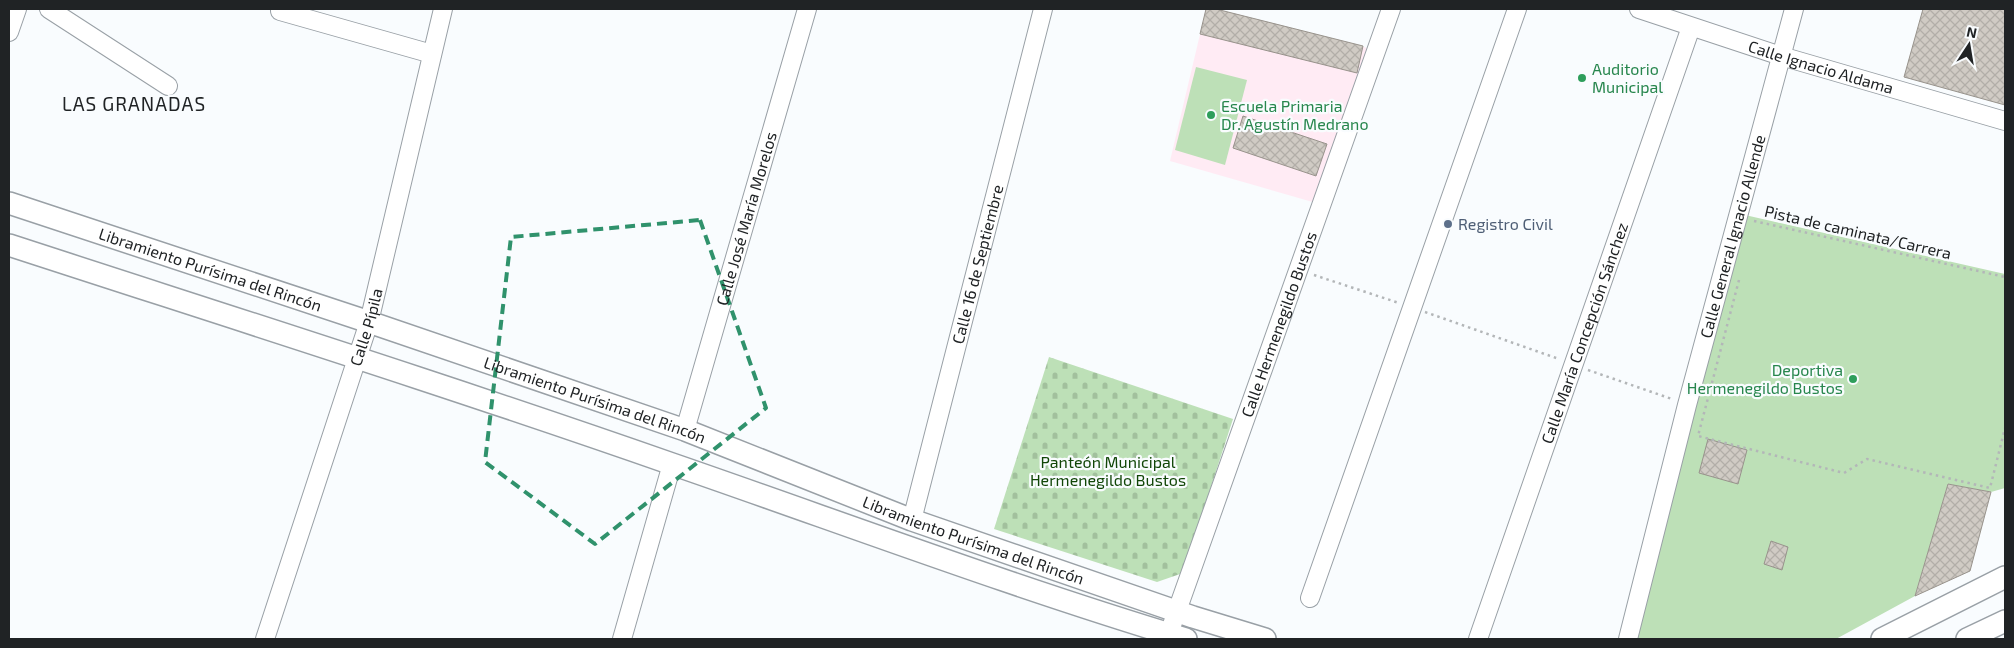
<svg xmlns="http://www.w3.org/2000/svg" width="2014" height="648" font-family="'Exo 2',sans-serif">
  <style>
    .education { fill: #ffebf4 }
    .grass { fill: #bde0b7 }
    .cemetery { fill: url(#cemetery-stones) }
    .building { fill: url(#building-cross-hatch); stroke: #98938c }
    .lines { fill: none; stroke-linecap: round; stroke-linejoin: round }
    .minor-casing { stroke: #99a0a6; stroke-width: 20 }
    .major-casing { stroke: #99a0a6; stroke-width: 24 }
    .path { stroke: #b3b6b8; stroke-width: 2.5; stroke-dasharray: 2.5 4; stroke-linecap: butt }
    .minor { stroke: #fff; stroke-width: 18 }
    .major { stroke: #fff; stroke-width: 21 }
    .marked { fill: none; stroke: #30926c; stroke-width: 4; stroke-dasharray: 10 6; stroke-linejoin: round }
    .leisure-dot { fill: #2e9e5b; stroke: #f9fcfe; stroke-width: 2 }
    .service-dot { fill: #5c6f8a; stroke: #f9fcfe; stroke-width: 2 }
    .labels { text-anchor: middle; stroke-width: 4.5; stroke-linejoin: round; paint-order: stroke }
    .street-label { font-size: 16px; fill: #202325; stroke: #f9fcfe }
    .leisure-label { font-size: 16px; fill: #27864d; stroke: #f9fcfe; text-anchor: start }
    .service-label { font-size: 16px; fill: #4e5e75; stroke: #f9fcfe; text-anchor: start }
    .park-label { font-size: 16px; fill: #114607; stroke: #f9fcfe }
    .quarter-label { font-size: 19px; letter-spacing: 1px; fill: #202325; stroke: #f9fcfe }
  </style>
  <defs>
    <pattern id="cemetery-stones" width="16" height="16" patternUnits="userSpaceOnUse" patternTransform="scale(1.25)"><rect width="16" height="16" fill="#bde0b7"/><path d="M2 7V4a2 2 0 0 1 4 0v3zM10 15v-3a2 2 0 0 1 4 0v3z" fill="#a2c09d"/></pattern>
    <pattern id="building-cross-hatch" width="8" height="8" patternUnits="userSpaceOnUse" patternTransform="scale(1.25)"><rect width="8" height="8" fill="#d0cbc4"/><path d="M0 0l8 8M0 8l8-8" fill="none" stroke="#b2aea8"/></pattern>
  </defs>
  <rect width="100%" height="100%" fill="#f9fcfe"/>
  <!-- education -->
  <polygon class="education" points="1206,9 1216,9 1371,49 1316,203 1170,161"/>
  <!-- grass -->
  <g class="grass">
    <polygon points="1196,67 1247,80 1225,165 1175,150"/>
    <polygon points="1745,215 2005,274 2005,488 1991,492 1948,484 1915,596 1836,639 1632,639"/>
  </g>
  <!-- cemetery -->
  <polygon class="cemetery" points="1049,357 1233,419 1183,573 1157,582 994,529"/>
  <!-- building -->
  <g class="building">
    <polygon points="1206,9 1216,9 1363,46 1357,73 1200,34"/>
    <polygon points="1923,9 2005,9 2005,105 1904,77"/>
    <polygon points="1243,116 1327,144 1316,176 1233,148"/>
    <polygon points="1708,439 1747,450 1738,484 1699,473"/>
    <polygon points="1948,484 1991,492 1970,571 1915,596"/>
    <polygon points="1771,541 1788,547 1782,570 1764,564"/>
  </g>
  <g class="lines">
    <!-- minor casing -->
    <g class="minor-casing">
      <g id="minor">
        <polyline points="49,9 168,86"/>
        <path id="s1" d="M1639,9L1781,56L2005,121"/>
        <polyline points="280,11 432,54"/>
        <polyline points="9,32 17,9"/>
        <path id="s2" d="M685,430L807,9"/>
        <path id="s3" d="M912,520L1043,9"/>
        <polyline points="1310,598 1517,9"/>
        <path id="s4" d="M265,639L369,322L443,9"/>
        <polyline points="622,639 672,464"/>
        <path id="s5" d="M1167,639L1391,9"/>
        <path id="s6" d="M1478,639L1691,27"/>
        <path id="s7" d="M1628,639L1687,405L1794,9"/>
      </g>
    </g>
    <!-- major casing -->
    <g class="major-casing">
      <g id="major">
        <path id="s8" d="M9,203L369,322L685,430L912,520L1193,617L1265,639"/>
        <path d="M9,245C230,317 452,387 672,464C843,523 1013,587 1186,639"/>
        <polyline points="1882,639 2005,577"/>
        <polyline points="1967,639 2005,621"/>
      </g>
    </g>
    <!-- path -->
    <g class="path">
      <polyline points="1754,221 2005,277"/>
      <polyline points="1314,275 1399,303"/>
      <polyline points="1739,280 1698,436 1844,473 1867,459 1990,488 2005,428"/>
      <polyline points="1425,312 1559,359"/>
      <polyline points="1588,370 1672,399"/>
    </g>
    <!-- minor -->
    <use href="#minor" class="minor"/>
    <!-- major -->
    <use href="#major" class="major"/>
  </g>
  <!-- marked area -->
  <path class="marked" d="M700,220L766,408L595,544L485,462L511,237Z"/>
  <!-- markers -->
  <g class="leisure-dot">
    <circle cx="1582" cy="78" r="5"/>
    <circle cx="1211" cy="115" r="5"/>
    <circle cx="1853" cy="379" r="5"/>
  </g>
  <circle class="service-dot" cx="1448" cy="224" r="5"/>
  <g class="labels">
    <!-- street labels -->
    <g class="street-label">
      <text dy="6" stroke="none"><textPath href="#s1" startOffset="191">Calle Ignacio Aldama</textPath></text>
      <text dy="6" stroke="none"><textPath href="#s2" startOffset="220">Calle José María Morelos</textPath></text>
      <text transform="translate(1858 232) rotate(13)" y="6">Pista de caminata/Carrera</text>
      <text dy="6" stroke="none"><textPath href="#s7" startOffset="416">Calle General Ignacio Allende</textPath></text>
      <text dy="6" stroke="none"><textPath href="#s3" startOffset="264">Calle 16 de Septiembre</textPath></text>
      <text dy="6" stroke="none"><textPath href="#s8" startOffset="212">Libramiento Purísima del Rincón</textPath></text>
      <text dy="6" stroke="none"><textPath href="#s5" startOffset="334">Calle Hermenegildo Bustos</textPath></text>
      <text dy="6" stroke="none"><textPath href="#s4" startOffset="328">Calle Pípila</textPath></text>
      <text dy="6" stroke="none"><textPath href="#s6" startOffset="324">Calle María Concepción Sánchez</textPath></text>
      <text dy="6" stroke="none"><textPath href="#s8" startOffset="618">Libramiento Purísima del Rincón</textPath></text>
      <text dy="6" stroke="none"><textPath href="#s8" startOffset="1022">Libramiento Purísima del Rincón</textPath></text>
    </g>
    <!-- leisure labels -->
    <g class="leisure-label">
      <text x="1592" y="75">Auditorio<tspan x="1592" dy="18">Municipal</tspan></text>
      <text x="1221" y="112">Escuela Primaria<tspan x="1221" dy="18">Dr. Agustín Medrano</tspan></text>
      <text x="1843" y="376" text-anchor="end">Deportiva<tspan x="1843" dy="18">Hermenegildo Bustos</tspan></text>
    </g>
    <!-- service labels -->
    <g class="service-label">
      <text x="1458" y="230">Registro Civil</text>
    </g>
    <!-- park labels -->
    <g class="park-label">
      <text x="1108" y="468">Panteón Municipal<tspan x="1108" dy="18">Hermenegildo Bustos</tspan></text>
    </g>
    <!-- quarter labels -->
    <g class="quarter-label">
      <text x="134" y="111">LAS GRANADAS</text>
    </g>
  </g>
  <!-- border -->
  <rect width="2014" height="648" fill="none" stroke="#202325" stroke-width="20"/>
  <!-- north arrow -->
  <g transform="translate(1969 45) rotate(12)" stroke="#f9fcfe" stroke-width="4" paint-order="stroke">
  <path d="M0-4L9 19L0 12L-9 19Z" fill="#202325"/>
  <text y="-8" font-size="14" font-weight="bold" text-anchor="middle" fill="#202325">N</text>
  </g>
</svg>
